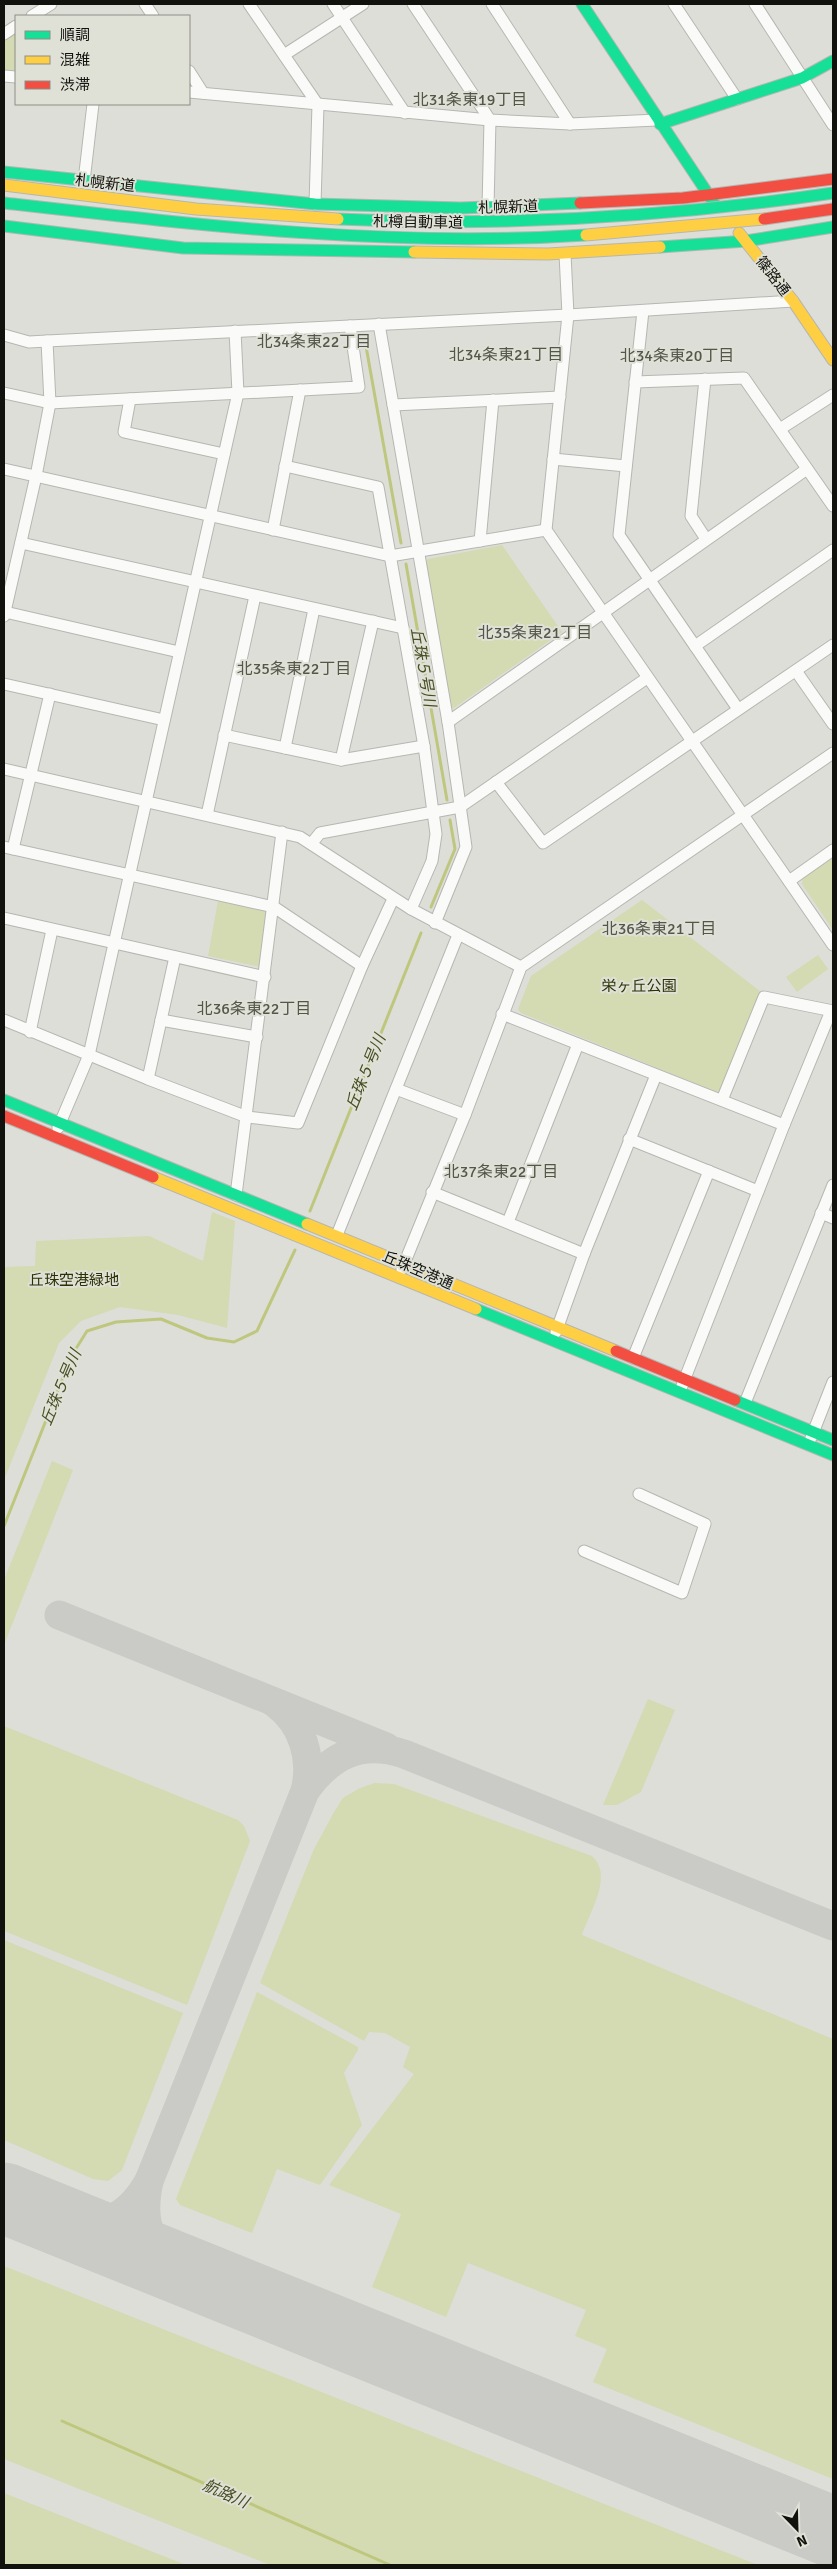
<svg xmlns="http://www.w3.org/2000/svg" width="837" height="2569" font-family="Signika,'Noto Sans JP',sans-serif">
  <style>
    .green { fill: #d4dab1 }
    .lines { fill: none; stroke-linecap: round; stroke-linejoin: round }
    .stream { stroke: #bec77d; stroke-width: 3 }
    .taxiway { stroke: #cacac6; stroke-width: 29 }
    .runway { stroke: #cacac6; stroke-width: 71 }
    .street-casing { stroke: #b6b6b2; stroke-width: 13 }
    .fast-casing { stroke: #b6b6b2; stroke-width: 13 }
    .slow-casing { stroke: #b6b6b2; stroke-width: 13 }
    .jam-casing { stroke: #b6b6b2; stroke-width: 13 }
    .street { stroke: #fafaf9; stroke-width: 11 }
    .fast { stroke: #16e098; stroke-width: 11 }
    .slow { stroke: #ffcf43; stroke-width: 11 }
    .jam { stroke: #f24e42; stroke-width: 11 }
    .fast-bridge-casing { stroke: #b6b6b2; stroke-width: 13; stroke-linecap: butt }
    .slow-bridge-casing { stroke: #b6b6b2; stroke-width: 13; stroke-linecap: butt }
    .jam-bridge-casing { stroke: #b6b6b2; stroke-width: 13; stroke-linecap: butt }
    .fast-bridge { stroke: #16e098; stroke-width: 11 }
    .slow-bridge { stroke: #ffcf43; stroke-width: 11 }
    .jam-bridge { stroke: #f24e42; stroke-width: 11 }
    .labels { text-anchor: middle; stroke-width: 4; stroke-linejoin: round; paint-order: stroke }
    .street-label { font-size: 15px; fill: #11120e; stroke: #dfe1d6 }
    .park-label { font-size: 15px; fill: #2c3104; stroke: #dfe1d6 }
    .neighbourhood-label { font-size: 16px; fill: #54564c; stroke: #dfe1d6 }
    .water-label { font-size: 16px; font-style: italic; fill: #494e24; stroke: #dfe1d6 }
  </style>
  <rect width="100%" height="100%" fill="#deded9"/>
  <!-- green -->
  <g class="green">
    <polygon points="16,31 16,70 4,70 4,39"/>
    <polygon points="502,545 562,632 454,708 449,707 425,564 428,559"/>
    <polygon points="833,856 833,930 802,884 803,877"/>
    <polygon points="642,900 761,992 720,1090 717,1092 521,1013 518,1009 531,976"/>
    <polygon points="218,901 268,912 261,967 208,956"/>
    <polygon points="818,955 828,969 797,992 786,977"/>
    <polygon points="212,1212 235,1221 227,1328 178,1315 120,1307 81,1321 59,1343 4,1480 4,1267 35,1266 36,1241 149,1236 203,1261"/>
    <polygon points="52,1461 73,1470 4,1645 4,1580"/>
    <polygon points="648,1699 675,1710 641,1792 617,1805 603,1805"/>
    <polygon points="4,1726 238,1820 244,1826 250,1841 187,2005 4,1931"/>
    <path d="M374,1783L394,1784L592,1856C614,1876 589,1913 582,1935L833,2039V2479L593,2382L607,2349L575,2336L586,2310L468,2263L446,2317L372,2287L401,2214L329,2185L414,2074L403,2067L410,2047L385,2033L369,2032L364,2041L260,1983L314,1849L334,1812L343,1798L358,1789Z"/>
    <polygon points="4,1940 183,2013 122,2170 108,2181 93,2179 4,2140"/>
    <polygon points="257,1992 358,2047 358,2050 344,2073 362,2125 320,2185 277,2169 252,2233 180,2205 176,2199"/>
    <polygon points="4,2266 758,2565 270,2565 4,2459"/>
    <polygon points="4,2493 186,2565 4,2565"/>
  </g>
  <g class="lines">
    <!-- stream -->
    <g class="stream">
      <polyline points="364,335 401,543"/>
      <polyline points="406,564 447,800"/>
      <polyline points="431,907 455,849 450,820"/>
      <polyline points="310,1211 421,933"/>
      <polyline points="4,1526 72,1355 87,1331 116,1322 161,1319 207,1338 234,1342 257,1331 295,1250"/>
      <polyline points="62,2421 390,2565"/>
    </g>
    <!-- taxiway -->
    <g class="taxiway">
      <polyline points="59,1615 386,1747"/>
      <path d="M276,1704C303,1724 313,1759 305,1791"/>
      <path d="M149,2181C139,2227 151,2248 189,2273"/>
      <path d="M61,2221C102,2230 128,2218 149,2181L305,1791C331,1755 360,1740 404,1754L833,1926"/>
    </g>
    <!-- runway -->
    <polyline class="runway" points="4,2198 833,2532"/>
    <!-- street casing -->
    <g class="street-casing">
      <g id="street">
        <polyline points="145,4 153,16"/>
        <polyline points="249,4 318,105 315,204"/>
        <polyline points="333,4 405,113"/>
        <polyline points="413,4 490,120 488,208"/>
        <polyline points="492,4 570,124"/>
        <polyline points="674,4 737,99"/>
        <polyline points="755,4 833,125"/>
        <polyline points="32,16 51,4"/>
        <polyline points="4,34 16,26"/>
        <polyline points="284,55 363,4"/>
        <polyline points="189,71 203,93"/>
        <polyline points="4,76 16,77"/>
        <polyline points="189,92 490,120 570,124 657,120"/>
        <polyline points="84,181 93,104"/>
        <polyline points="565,254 568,315 546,530 833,945"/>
        <polyline points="643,311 619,535 738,709"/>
        <polyline points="379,324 448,722 466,847 435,923"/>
        <polyline points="4,335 29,342 47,341 568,315 793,301"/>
        <polyline points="705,379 691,516 706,539"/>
        <polyline points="635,382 744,378 833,506"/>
        <polyline points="4,393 50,403 359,387 350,326"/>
        <polyline points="130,399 124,432 224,454"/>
        <polyline points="393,405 560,397"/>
        <polyline points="780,429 833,395"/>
        <polyline points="553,459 626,466"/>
        <polyline points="285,466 378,487 424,746 436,834 432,861 411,909"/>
        <polyline points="4,469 390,556 546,530"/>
        <polyline points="273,530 300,390"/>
        <polyline points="480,541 493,400"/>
        <polyline points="21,543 403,628"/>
        <polyline points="5,612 179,652"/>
        <polyline points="4,616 36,476 50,403 47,341"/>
        <polyline points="695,646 833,550"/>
        <polyline points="796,671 833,724"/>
        <polyline points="4,684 164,720"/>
        <polyline points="448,722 807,469"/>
        <polyline points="224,735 341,760 424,746"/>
        <polyline points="285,748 314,609"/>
        <polyline points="341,760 373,621"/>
        <polyline points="4,769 300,837 411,909 521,967"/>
        <polyline points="496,782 543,843 833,645"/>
        <polyline points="207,815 255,596"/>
        <polyline points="312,843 320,833 460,807 647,678"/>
        <polyline points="4,847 274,907 362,966"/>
        <polyline points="13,849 50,694"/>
        <polyline points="789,881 833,850"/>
        <polyline points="4,918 265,977"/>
        <polyline points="502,1014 784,1125"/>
        <polyline points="4,1020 148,1079 247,1117 298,1123 362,966 393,899"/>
        <polyline points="161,1020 257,1037"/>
        <polyline points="30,1032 52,930"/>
        <polyline points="148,1079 175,957"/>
        <polyline points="396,1089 465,1115"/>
        <polyline points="722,1100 764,997 833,1011"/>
        <polyline points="58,1128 89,1055 238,393 235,331"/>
        <polyline points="629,1139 758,1191"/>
        <polyline points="432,1192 584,1254"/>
        <polyline points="236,1195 282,832"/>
        <polyline points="821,1213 833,1218"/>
        <polyline points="508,1222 578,1044"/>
        <polyline points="337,1235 458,935"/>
        <polyline points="402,1269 465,1115 521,967 833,753"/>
        <polyline points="556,1332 584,1254 656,1075"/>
        <polyline points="633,1358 709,1171"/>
        <polyline points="682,1386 784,1125 831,1011"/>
        <polyline points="745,1403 833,1185"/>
        <polyline points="811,1438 833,1382"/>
        <polyline points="584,1551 682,1593 705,1524 639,1494"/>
      </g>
    </g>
    <!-- fast casing -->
    <g class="fast-casing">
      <g id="fast">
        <polyline points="582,4 714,203"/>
        <polyline points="660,124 802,78 833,61"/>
        <polyline points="4,172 315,204 461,208 580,203"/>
        <polyline points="4,226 183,248 414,252"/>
        <polyline points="660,247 746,241 833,227"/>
        <polyline points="4,1100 307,1224"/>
        <polyline points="476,1309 833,1455"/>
        <polyline points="735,1400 833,1440"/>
      </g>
    </g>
    <!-- slow casing -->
    <g class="slow-casing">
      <g id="slow">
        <polyline points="739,233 793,301 833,360"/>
        <polyline points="414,252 548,254 660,247"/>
        <polyline points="153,1177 476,1309"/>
        <polyline points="307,1224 616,1351"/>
      </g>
    </g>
    <!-- jam casing -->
    <g class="jam-casing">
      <g id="jam">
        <polyline points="580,203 683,198 833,179"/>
        <polyline points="4,1116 153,1177"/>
        <polyline points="616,1351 735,1400"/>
      </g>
    </g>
    <!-- street -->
    <use href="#street" class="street"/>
    <!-- fast -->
    <use href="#fast" class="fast"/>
    <!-- slow -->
    <use href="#slow" class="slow"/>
    <!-- jam -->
    <use href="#jam" class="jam"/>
    <!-- fast-bridge casing -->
    <g class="fast-bridge-casing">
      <g id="fast-bridge">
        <path d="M4,203C197,225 391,248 586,235"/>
        <path d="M338,219C504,227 669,217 833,193"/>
      </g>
    </g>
    <!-- slow-bridge casing -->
    <g class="slow-bridge-casing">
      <g id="slow-bridge">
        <polyline points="4,185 196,209 338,219"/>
        <polyline points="586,235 764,219"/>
      </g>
    </g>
    <!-- jam-bridge casing -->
    <g class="jam-bridge-casing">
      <polyline id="jam-bridge" points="764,219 833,209"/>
    </g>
    <!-- fast-bridge -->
    <use href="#fast-bridge" class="fast-bridge"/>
    <!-- slow-bridge -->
    <use href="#slow-bridge" class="slow-bridge"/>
    <!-- jam-bridge -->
    <use href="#jam-bridge" class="jam-bridge"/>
  </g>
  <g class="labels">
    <!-- street labels -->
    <g class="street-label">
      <text transform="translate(105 183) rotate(6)" y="5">札幌新道</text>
      <text transform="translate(508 207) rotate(-2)" y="5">札幌新道</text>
      <text transform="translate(418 222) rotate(1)" y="5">札樽自動車道</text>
      <text transform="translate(773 276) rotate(52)" y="5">篠路通</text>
      <text transform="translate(418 1270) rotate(23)" y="5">丘珠空港通</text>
    </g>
    <!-- park labels -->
    <g class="park-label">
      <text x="639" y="991">栄ヶ丘公園</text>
      <text x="74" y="1285">丘珠空港緑地</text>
    </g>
    <!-- neighbourhood labels -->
    <g class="neighbourhood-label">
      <text x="470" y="105">北31条東19丁目</text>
      <text x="314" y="347">北34条東22丁目</text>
      <text x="506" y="360">北34条東21丁目</text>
      <text x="677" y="361">北34条東20丁目</text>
      <text x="535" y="638">北35条東21丁目</text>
      <text x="294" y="674">北35条東22丁目</text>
      <text x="659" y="934">北36条東21丁目</text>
      <text x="254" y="1014">北36条東22丁目</text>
      <text x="501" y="1177">北37条東22丁目</text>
    </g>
    <!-- water labels -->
    <g class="water-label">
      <text transform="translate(424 667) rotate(80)" y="6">丘珠５号川</text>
      <text transform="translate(365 1072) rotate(-68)" y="6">丘珠５号川</text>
      <text transform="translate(60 1387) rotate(-67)" y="6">丘珠５号川</text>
      <text transform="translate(226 2493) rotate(24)" y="6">航路川</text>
    </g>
  </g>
  <!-- border -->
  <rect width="837" height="2569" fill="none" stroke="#11120e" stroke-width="10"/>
  <!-- legend -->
  <rect x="15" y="15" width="175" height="90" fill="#dfe1d6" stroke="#8d8e86"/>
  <rect x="25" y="31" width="25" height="8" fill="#16e098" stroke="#8d8e86"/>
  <text x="60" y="40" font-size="15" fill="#11120e">順調</text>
  <rect x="25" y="56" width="25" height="8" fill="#ffcf43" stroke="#8d8e86"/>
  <text x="60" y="65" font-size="15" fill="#11120e">混雑</text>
  <rect x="25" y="81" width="25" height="8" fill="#f24e42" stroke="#8d8e86"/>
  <text x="60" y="90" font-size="15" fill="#11120e">渋滞</text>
  <!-- north arrow -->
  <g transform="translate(797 2529) rotate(157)" stroke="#dfe1d6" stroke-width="4" paint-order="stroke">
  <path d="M0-4L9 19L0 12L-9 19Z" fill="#11120e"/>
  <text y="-8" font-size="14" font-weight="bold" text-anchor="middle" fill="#11120e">N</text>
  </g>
</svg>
